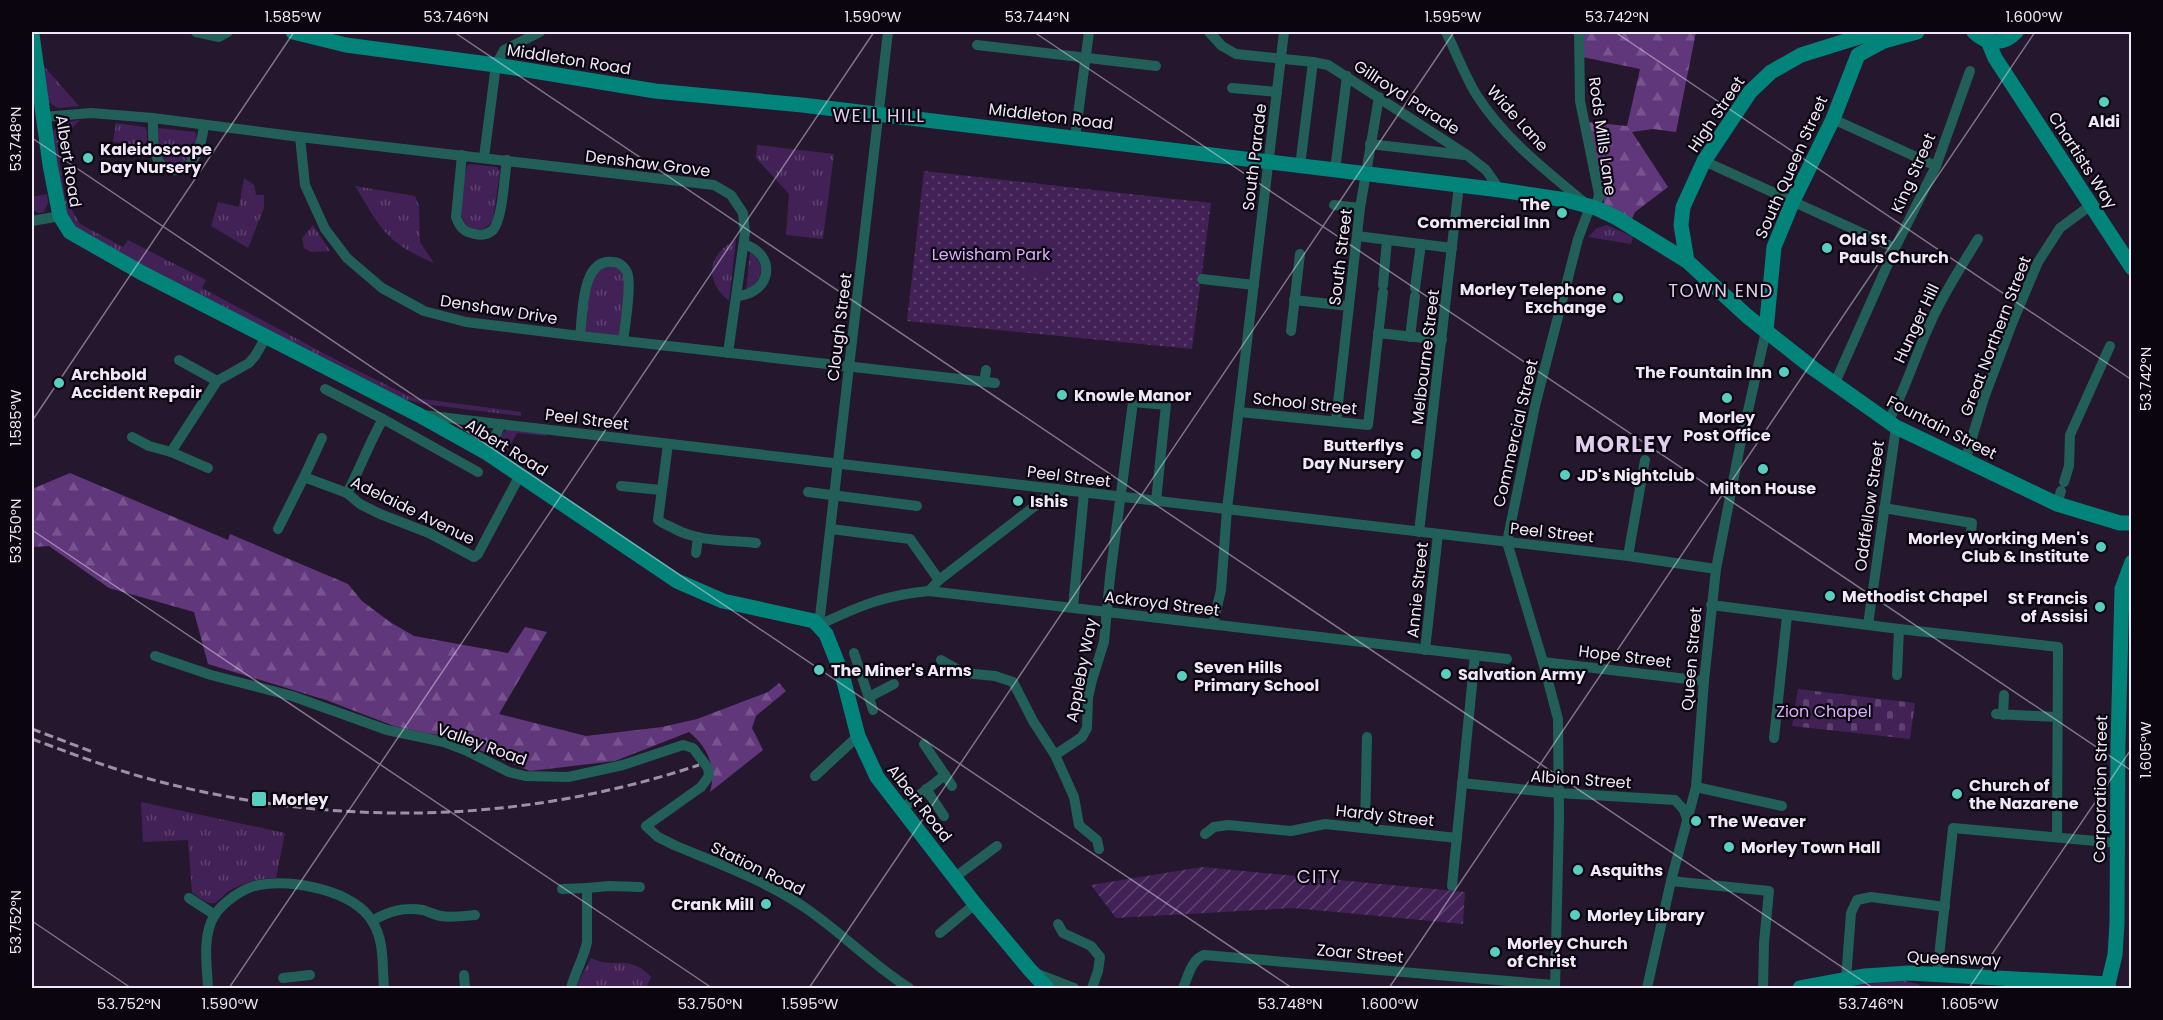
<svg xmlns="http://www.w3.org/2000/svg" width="2163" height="1020" font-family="Poppins,sans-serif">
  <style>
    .grass { fill: url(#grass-tufts) }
    .forest { fill: url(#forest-firs) }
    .cemetery { fill: url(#cemetery-stones) }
    .park { fill: url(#park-dots) }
    .garden { fill: url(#garden-furrows) }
    .pitch { fill: #422256 }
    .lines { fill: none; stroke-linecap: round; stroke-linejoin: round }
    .street { stroke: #215f58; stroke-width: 10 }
    .secondary { stroke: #03847a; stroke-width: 15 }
    .rail { stroke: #9d92a5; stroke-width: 3; stroke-dasharray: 9 4.5; stroke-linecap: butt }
    .ticks { fill: none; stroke: #f0e7f7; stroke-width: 1.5; stroke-opacity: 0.45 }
    .poi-dot { fill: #58cec1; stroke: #0a050f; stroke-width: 2 }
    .labels { text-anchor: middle; stroke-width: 4.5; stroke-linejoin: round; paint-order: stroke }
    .street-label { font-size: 16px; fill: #f0e7f7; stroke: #0a050f }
    .poi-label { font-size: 16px; font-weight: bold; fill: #f0e7f7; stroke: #0a050f; text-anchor: start }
    .park-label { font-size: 16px; fill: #dbadfc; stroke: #0a050f }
    .neighbourhood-label { font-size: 18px; letter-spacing: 1.5px; fill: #dfcded; stroke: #0a050f }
    .district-label { font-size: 22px; font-weight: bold; letter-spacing: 1.5px; fill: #dfcded; stroke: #0a050f }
    .neatline { fill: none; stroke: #f0e7f7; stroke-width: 2 }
    .ticks-label { font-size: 15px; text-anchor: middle; fill: #f0e7f7 }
  </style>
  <defs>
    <pattern id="grass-tufts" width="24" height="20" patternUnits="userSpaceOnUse" patternTransform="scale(1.5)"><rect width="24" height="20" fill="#422256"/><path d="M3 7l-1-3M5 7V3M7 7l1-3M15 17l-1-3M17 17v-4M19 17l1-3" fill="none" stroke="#5e426f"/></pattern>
    <pattern id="forest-firs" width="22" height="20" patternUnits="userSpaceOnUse" patternTransform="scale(1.5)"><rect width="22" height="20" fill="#61377c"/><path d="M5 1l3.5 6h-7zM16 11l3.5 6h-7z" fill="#78548f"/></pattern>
    <pattern id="cemetery-stones" width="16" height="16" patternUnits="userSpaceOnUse" patternTransform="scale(1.5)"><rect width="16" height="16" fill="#422256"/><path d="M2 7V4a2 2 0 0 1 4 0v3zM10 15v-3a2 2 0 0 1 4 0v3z" fill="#5e426f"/></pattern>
    <pattern id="park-dots" width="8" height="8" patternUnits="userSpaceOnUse" patternTransform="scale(1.5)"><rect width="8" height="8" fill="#422256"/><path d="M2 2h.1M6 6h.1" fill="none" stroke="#5e426f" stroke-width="1.8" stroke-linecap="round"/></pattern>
    <pattern id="garden-furrows" width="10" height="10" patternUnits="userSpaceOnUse" patternTransform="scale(1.5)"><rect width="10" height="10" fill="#422256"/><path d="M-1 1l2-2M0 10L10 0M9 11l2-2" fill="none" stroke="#5e426f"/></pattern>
  </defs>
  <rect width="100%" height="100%" fill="#24172e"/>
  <!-- grass -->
  <g class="grass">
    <polygon points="43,65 79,106 58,108 48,102"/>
    <path d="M80,120L57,143L65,198L80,224L123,247L128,240L206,280L202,288L342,363L409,396L415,398L521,412V416L424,404L404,399L80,233C56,213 57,161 52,132L61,123Z"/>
    <polygon points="116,123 145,127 147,132 147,147 113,142"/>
    <path d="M159,128L195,132C201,146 188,160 177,168L161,160L157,131Z"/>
    <polygon points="757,145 834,154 823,239 786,235 789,194 756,158"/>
    <path d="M469,164L497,167L500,171L493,220C489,226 482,232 474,229C451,223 464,183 467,166Z"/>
    <polygon points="244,178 254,185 256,195 264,195 264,208 248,248 211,226 218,202 239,207"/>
    <path d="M355,186L415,196L419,206L420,242L434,263C385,242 382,230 355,186Z"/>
    <polygon points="47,194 48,203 44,212 39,213 32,210 32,197"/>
    <polygon points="313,225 330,251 311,252 304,248 302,238"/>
    <polygon points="1607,225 1633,237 1631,244 1588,237 1597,228"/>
    <path d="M736,240L729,301C704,281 707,254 736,240Z"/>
    <path d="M750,252C768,266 762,279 746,291Z"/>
    <polygon points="604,261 627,271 623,341 580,336 587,280"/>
    <polygon points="508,429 547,432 546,436 517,433 505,454 498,442 501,434"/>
    <path d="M141,802L285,833L276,878C260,878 244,882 229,891C224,894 220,901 214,903C207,905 198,896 192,893L188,840L143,842Z"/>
    <path d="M591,958C615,970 629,953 651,977L646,988H577L579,980Z"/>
  </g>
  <!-- forest -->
  <g class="forest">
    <polygon points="1579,32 1696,32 1676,132 1653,129 1632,132 1668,187 1635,212 1631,221 1605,208 1588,122 1627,126 1640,69 1578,56"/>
    <path d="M70,473L228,540L230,534L348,584L362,601L390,622L414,636L508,653L525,627L547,632L499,714L586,736L662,727L697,719L768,692L779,683L786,691L756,716L752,728L763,750L710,792C717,768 708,747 689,732L615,761L530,771L446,736L426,733L394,726L326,700L208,664L194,612L109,588L49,546L32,547V489Z"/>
  </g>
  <!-- cemetery -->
  <polygon class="cemetery" points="1798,689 1915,703 1910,739 1792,726"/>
  <!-- park -->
  <g class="park">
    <polygon points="924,171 1211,203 1192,349 907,321"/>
    <polygon points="1905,981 1918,984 1922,988 1844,988 1865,984"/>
  </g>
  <!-- garden -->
  <polygon class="garden" points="1202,867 1465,892 1463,924 1293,908 1116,918 1091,885"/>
  <!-- pitch -->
  <polygon class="pitch" points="1032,237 1053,240 1049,276 1027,274"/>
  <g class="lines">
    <!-- street -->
    <g class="street">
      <polyline points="196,32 219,37 228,32"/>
      <polyline points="1209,32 1222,46 1236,54 1313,62 1328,65 1467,155 1486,170 1500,190"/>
      <path d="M1446,32C1456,52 1464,74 1476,94C1504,139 1550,174 1590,207L1578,239L1535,406L1507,542L1543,662L1558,719L1559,819L1555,988"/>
      <polyline points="1579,32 1580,101 1599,194 1596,208"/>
      <polyline points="977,45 1156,66"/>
      <polyline points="1232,88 1277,92"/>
      <polyline points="44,117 91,113 153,118 300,137 714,185 731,195 743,213 745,233 728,353"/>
      <path d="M153,118C153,132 152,147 158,160C160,165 167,170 173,170C195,173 202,142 204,125"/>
      <polyline points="1833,119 1936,166"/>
      <polyline points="300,137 305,185 325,229 347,258 382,288 424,311 466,322 580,336 995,383"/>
      <polyline points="1075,137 1089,32"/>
      <polyline points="1370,144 1464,155"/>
      <path d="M462,155L456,217C460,228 464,232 475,234C482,236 488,234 493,230C503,218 504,177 507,160"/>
      <polyline points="484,157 496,65 504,50 540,32"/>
      <polyline points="1704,161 1895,248"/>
      <polyline points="1300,166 1313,62"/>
      <polyline points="1335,170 1347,76"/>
      <polyline points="1334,205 1360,208"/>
      <polyline points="32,221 60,216"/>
      <polyline points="1357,236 1452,248"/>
      <polyline points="1202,279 1254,285"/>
      <polyline points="1383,285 1387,240"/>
      <polyline points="1415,288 1421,244"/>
      <path d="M738,296C772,292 777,255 744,244"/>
      <polyline points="1294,300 1349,306"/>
      <polyline points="1291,331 1300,254"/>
      <polyline points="1378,333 1442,340"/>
      <path d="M580,336C583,313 581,258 613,262C619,262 625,267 627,272C632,284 625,326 623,341"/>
      <polyline points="1410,337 1415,296"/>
      <polyline points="179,360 217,381"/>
      <polyline points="984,382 986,370"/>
      <polyline points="1834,385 1895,248 1936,166 1970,71"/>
      <path d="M325,389L383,419C369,443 360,469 347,493"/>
      <polyline points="1239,412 1368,425 1383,292"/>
      <polyline points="423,415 1628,556 1716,569"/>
      <polyline points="383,419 478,472"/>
      <polyline points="1336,421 1360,208 1379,97"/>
      <path d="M1888,422C1905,391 1915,356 1930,324C1943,294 1961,267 1978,239"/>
      <polyline points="132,437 149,446 171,452 217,381 249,363 255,356 266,337"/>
      <path d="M668,444L658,520C664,525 669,525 675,529C699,542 730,540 756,543"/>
      <polyline points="171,452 208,468"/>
      <polyline points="487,453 501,424"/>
      <polyline points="1965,461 1984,398 2013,321 2038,262 2060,228 2091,205"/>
      <polyline points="304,477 322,438"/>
      <polyline points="2064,482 2069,466 2070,435 2110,346"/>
      <polyline points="621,486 661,490"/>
      <polyline points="808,492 917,506"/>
      <polyline points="2057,504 2061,491"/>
      <polyline points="1884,508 1972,523 1971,532"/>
      <polyline points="278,529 304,477 347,493 360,504 380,514 429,533 474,557 478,554 520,475"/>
      <polyline points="831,529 910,539 939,580"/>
      <polyline points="1419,532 1459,185"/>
      <polyline points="696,553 698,537"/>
      <polyline points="1628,556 1645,460"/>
      <polyline points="929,591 939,580 1057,489"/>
      <polyline points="1711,605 1899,629 2058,647 2057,837"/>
      <polyline points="1073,607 1084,493"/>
      <polyline points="1213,624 1221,590 1227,509 1284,32"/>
      <path d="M819,625C859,606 885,595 929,591L1507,659"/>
      <polyline points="819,625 888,32"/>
      <polyline points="1868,625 1896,427"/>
      <polyline points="1425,650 1438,534"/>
      <polyline points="854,653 873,710"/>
      <path d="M155,656L211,675L292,696L387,730L444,742L465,750L509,772L525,776L568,777L623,765L683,745L693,748L708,768L709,776L701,787L646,826L658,837L674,845C719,864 767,881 807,909C843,934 873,965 909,988"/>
      <polyline points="941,660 964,673 995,676 1013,682 1033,721 1055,755 1074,797 1079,825 1097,840 1099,849"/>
      <polyline points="1543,662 1704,681"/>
      <polyline points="1897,675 1899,629"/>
      <polyline points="869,697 894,684"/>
      <polyline points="1996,714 2056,717"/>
      <polyline points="2003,715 2004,695"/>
      <polyline points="1774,738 1787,616"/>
      <polyline points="1055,755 1082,737 1087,728 1088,698 1092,680 1104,642 1110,577 1133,402 1166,405 1156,501"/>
      <polyline points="945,775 952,786"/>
      <polyline points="815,776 858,736"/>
      <polyline points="1462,783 1558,793 1675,800 1684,810 1687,819"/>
      <polyline points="1696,787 1782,806"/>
      <polyline points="926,789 944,816"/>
      <polyline points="902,809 945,775 924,744"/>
      <polyline points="1365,828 1367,737"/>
      <polyline points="1205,834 1214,827 1228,825 1291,831 1325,824 1457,838"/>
      <polyline points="955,877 997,846"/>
      <polyline points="1671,881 1769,891 1764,943 1763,988"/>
      <polyline points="1452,886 1475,655"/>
      <polyline points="562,889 587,888"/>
      <polyline points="189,898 215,915"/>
      <path d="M372,921C389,911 403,907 423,910C429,912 435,915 441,916C452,918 464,916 475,915"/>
      <polyline points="1058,924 1063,933 1091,946 1100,957 1098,971 1092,988"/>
      <polyline points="940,933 975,904"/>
      <polyline points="1035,973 1074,988"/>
      <polyline points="464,975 465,988"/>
      <polyline points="1937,975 1953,828 2118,843"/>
      <polyline points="283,978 310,975"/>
      <polyline points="1846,979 1851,913 1857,900 1871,897 1945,907"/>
      <path d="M208,988C207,965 202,937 214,916C223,902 243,888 259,885C292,878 354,891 372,921C385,941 382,966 384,988"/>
      <path d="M571,988C575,972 584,958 587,942V888L609,886L640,887"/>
      <path d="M1183,988C1188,977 1191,960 1204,955L1554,985"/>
      <polyline points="1647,988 1671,881 1696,787 1704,681 1716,569 1740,446 1766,331"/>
    </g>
    <!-- secondary -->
    <g class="secondary">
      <polyline points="293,32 346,45 496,65 655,91 802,105 1500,190 1566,200 1596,208 1617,218 1687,261 1747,316 1814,369 1896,427 2057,504 2120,523 2132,523"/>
      <path d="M1974,32C1987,45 2004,45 2016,32"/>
      <polyline points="32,34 50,165 60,216 70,232 142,273 419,415 487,453 677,581 723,601 814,621 826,634 842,674 858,736 877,777 975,904 1030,970 1047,988"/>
      <polyline points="1988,41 1995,58 2132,268"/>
      <polyline points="1858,55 1884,41 1917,32"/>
      <polyline points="1687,261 1681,225 1683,207 1704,161 1750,92 1771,72 1801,55 1875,32"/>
      <polyline points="1766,331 1774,247 1793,201 1833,119 1858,55"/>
      <polyline points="1800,988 1865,976 1909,973 2108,984"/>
      <polyline points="2109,988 2108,984 2115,955 2117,923 2118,744 2122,589 2132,562"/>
    </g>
    <!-- rail -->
    <g class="rail">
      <polyline points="32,729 93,752"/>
      <path d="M32,739C73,754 114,770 157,781C338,828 521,824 699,765"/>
    </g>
  </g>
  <!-- ticks -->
  <path class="ticks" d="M454,32L1873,988M1034,32L2132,771M1615,32L2132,380M32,138L1292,988M32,421L294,32M32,530L712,988M32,921L131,988M229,988L874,32M809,988L1454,32M1389,988L2035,32M1969,988L2132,748"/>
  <!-- markers -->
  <g class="poi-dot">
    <circle cx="2104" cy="102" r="6"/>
    <circle cx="88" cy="158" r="6"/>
    <circle cx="1562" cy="213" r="6"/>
    <circle cx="1827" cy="248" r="6"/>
    <circle cx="1618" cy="298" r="6"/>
    <circle cx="1784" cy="372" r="6"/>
    <circle cx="59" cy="383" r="6"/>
    <circle cx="1062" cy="395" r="6"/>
    <circle cx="1727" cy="398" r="6"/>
    <circle cx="1416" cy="454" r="6"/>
    <circle cx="1763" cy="469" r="6"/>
    <circle cx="1565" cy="475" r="6"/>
    <circle cx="1018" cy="501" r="6"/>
    <circle cx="2101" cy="547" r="6"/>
    <circle cx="1830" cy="596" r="6"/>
    <circle cx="2100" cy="607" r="6"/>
    <circle cx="819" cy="670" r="6"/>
    <circle cx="1446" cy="674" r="6"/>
    <circle cx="1182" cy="676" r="6"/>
    <circle cx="1957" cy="794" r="6"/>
    <rect x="251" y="791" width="16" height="16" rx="3"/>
    <circle cx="1696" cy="821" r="6"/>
    <circle cx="1729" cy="847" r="6"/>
    <circle cx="1578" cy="870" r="6"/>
    <circle cx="766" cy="904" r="6"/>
    <circle cx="1575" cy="915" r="6"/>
    <circle cx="1495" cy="952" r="6"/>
  </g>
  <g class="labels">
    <!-- street labels -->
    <g class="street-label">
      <text transform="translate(569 59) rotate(9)" y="6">Middleton Road</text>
      <text transform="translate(1407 97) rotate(33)" y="6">Gillroyd Parade</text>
      <text transform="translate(1716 114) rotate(-56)" y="6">High Street</text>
      <text transform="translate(1051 116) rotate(7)" y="6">Middleton Road</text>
      <text transform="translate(1518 118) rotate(48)" y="6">Wide Lane</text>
      <text transform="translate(1603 136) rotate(82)" y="6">Rods Mills Lane</text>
      <text transform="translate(1254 157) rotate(-83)" y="6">South Parade</text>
      <text transform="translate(2083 160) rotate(57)" y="6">Chartists Way</text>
      <text transform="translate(69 161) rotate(81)" y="6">Albert Road</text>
      <text transform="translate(648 163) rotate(7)" y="6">Denshaw Grove</text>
      <text transform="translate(1791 167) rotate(-66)" y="6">South Queen Street</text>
      <text transform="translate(1913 173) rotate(-66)" y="6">King Street</text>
      <text transform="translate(1340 257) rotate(-83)" y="6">South Street</text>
      <text transform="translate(499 309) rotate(9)" y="6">Denshaw Drive</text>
      <text transform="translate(1916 323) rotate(-65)" y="6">Hunger Hill</text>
      <text transform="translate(839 327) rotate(-83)" y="6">Clough Street</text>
      <text transform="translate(1995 336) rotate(-69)" y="6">Great Northern Street</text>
      <text transform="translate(1425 357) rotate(-83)" y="6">Melbourne Street</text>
      <text transform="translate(1305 403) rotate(6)" y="6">School Street</text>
      <text transform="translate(587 419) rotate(7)" y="6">Peel Street</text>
      <text transform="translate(1942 427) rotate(27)" y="6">Fountain Street</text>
      <text transform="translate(1515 433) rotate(-77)" y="6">Commercial Street</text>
      <text transform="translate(507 447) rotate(32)" y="6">Albert Road</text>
      <text transform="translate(1069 476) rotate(7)" y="6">Peel Street</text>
      <text transform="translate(1869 506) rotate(-82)" y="6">Oddfellow Street</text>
      <text transform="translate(413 510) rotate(26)" y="6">Adelaide Avenue</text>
      <text transform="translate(1552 532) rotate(6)" y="6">Peel Street</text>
      <text transform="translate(1417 590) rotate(-84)" y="6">Annie Street</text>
      <text transform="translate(1162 603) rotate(7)" y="6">Ackroyd Street</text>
      <text transform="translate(1625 656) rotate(7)" y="6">Hope Street</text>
      <text transform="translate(1691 659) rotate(-85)" y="6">Queen Street</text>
      <text transform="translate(1081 670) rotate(-79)" y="6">Appleby Way</text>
      <text transform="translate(482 744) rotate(20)" y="6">Valley Road</text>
      <text transform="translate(1581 779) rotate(4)" y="6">Albion Street</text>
      <text transform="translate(2100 789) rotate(-89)" y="6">Corporation Street</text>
      <text transform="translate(920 803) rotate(52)" y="6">Albert Road</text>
      <text transform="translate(1385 815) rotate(6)" y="6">Hardy Street</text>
      <text transform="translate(758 868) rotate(26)" y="6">Station Road</text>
      <text transform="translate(1360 953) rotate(5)" y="6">Zoar Street</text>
      <text transform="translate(1954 958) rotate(2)" y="6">Queensway</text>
    </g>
    <!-- poi labels -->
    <g class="poi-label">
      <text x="2104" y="127" text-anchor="middle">Aldi</text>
      <text x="100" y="155">Kaleidoscope<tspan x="100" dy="18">Day Nursery</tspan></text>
      <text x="1550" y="210" text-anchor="end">The<tspan x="1550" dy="18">Commercial Inn</tspan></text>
      <text x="1839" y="245">Old St<tspan x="1839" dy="18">Pauls Church</tspan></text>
      <text x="1606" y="295" text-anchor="end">Morley Telephone<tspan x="1606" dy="18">Exchange</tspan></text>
      <text x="1772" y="378" text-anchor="end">The Fountain Inn</text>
      <text x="71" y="380">Archbold<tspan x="71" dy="18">Accident Repair</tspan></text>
      <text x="1074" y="401">Knowle Manor</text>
      <text x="1727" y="423" text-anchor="middle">Morley<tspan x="1727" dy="18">Post Office</tspan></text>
      <text x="1404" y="451" text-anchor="end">Butterflys<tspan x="1404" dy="18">Day Nursery</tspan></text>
      <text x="1577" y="481">JD's Nightclub</text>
      <text x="1763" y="494" text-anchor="middle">Milton House</text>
      <text x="1030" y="507">Ishis</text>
      <text x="2089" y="544" text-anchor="end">Morley Working Men's<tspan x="2089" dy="18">Club &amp; Institute</tspan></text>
      <text x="1842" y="602">Methodist Chapel</text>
      <text x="2088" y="604" text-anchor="end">St Francis<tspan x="2088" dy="18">of Assisi</tspan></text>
      <text x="1194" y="673">Seven Hills<tspan x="1194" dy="18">Primary School</tspan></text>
      <text x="831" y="676">The Miner's Arms</text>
      <text x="1458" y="680">Salvation Army</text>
      <text x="1969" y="791">Church of<tspan x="1969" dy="18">the Nazarene</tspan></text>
      <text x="272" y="805">Morley</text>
      <text x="1708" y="827">The Weaver</text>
      <text x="1741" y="853">Morley Town Hall</text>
      <text x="1590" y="876">Asquiths</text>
      <text x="754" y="910" text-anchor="end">Crank Mill</text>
      <text x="1587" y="921">Morley Library</text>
      <text x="1507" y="949">Morley Church<tspan x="1507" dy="18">of Christ</tspan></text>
    </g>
    <!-- park labels -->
    <g class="park-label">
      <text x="991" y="260">Lewisham Park</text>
      <text x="1824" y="717">Zion Chapel</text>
    </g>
    <!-- neighbourhood labels -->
    <g class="neighbourhood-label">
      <text x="879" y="122">WELL HILL</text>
      <text x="1721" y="297">TOWN END</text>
      <text x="1319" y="883">CITY</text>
    </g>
    <!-- district labels -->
    <g class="district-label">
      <text x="1624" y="452">MORLEY</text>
    </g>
  </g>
  <!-- border -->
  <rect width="2163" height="1020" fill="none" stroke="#0a050f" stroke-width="66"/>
  <rect x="33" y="33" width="2097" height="954" class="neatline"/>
  <g class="ticks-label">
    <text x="293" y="22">1.585°W</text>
    <text x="456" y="22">53.746°N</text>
    <text x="873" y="22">1.590°W</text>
    <text x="1037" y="22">53.744°N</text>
    <text x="1453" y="22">1.595°W</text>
    <text x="1617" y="22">53.742°N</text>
    <text x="2034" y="22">1.600°W</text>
    <text transform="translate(16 139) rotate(-90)" y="5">53.748°N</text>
    <text transform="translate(2146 379) rotate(-90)" y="5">53.742°N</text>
    <text transform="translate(16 418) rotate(-90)" y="5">1.585°W</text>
    <text transform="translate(16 531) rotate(-90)" y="5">53.750°N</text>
    <text transform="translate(2146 750) rotate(-90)" y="5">1.605°W</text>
    <text transform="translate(16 922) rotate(-90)" y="5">53.752°N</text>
    <text x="129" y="1009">53.752°N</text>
    <text x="230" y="1009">1.590°W</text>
    <text x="710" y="1009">53.750°N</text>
    <text x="810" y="1009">1.595°W</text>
    <text x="1290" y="1009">53.748°N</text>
    <text x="1390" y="1009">1.600°W</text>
    <text x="1871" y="1009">53.746°N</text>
    <text x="1970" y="1009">1.605°W</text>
  </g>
</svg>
